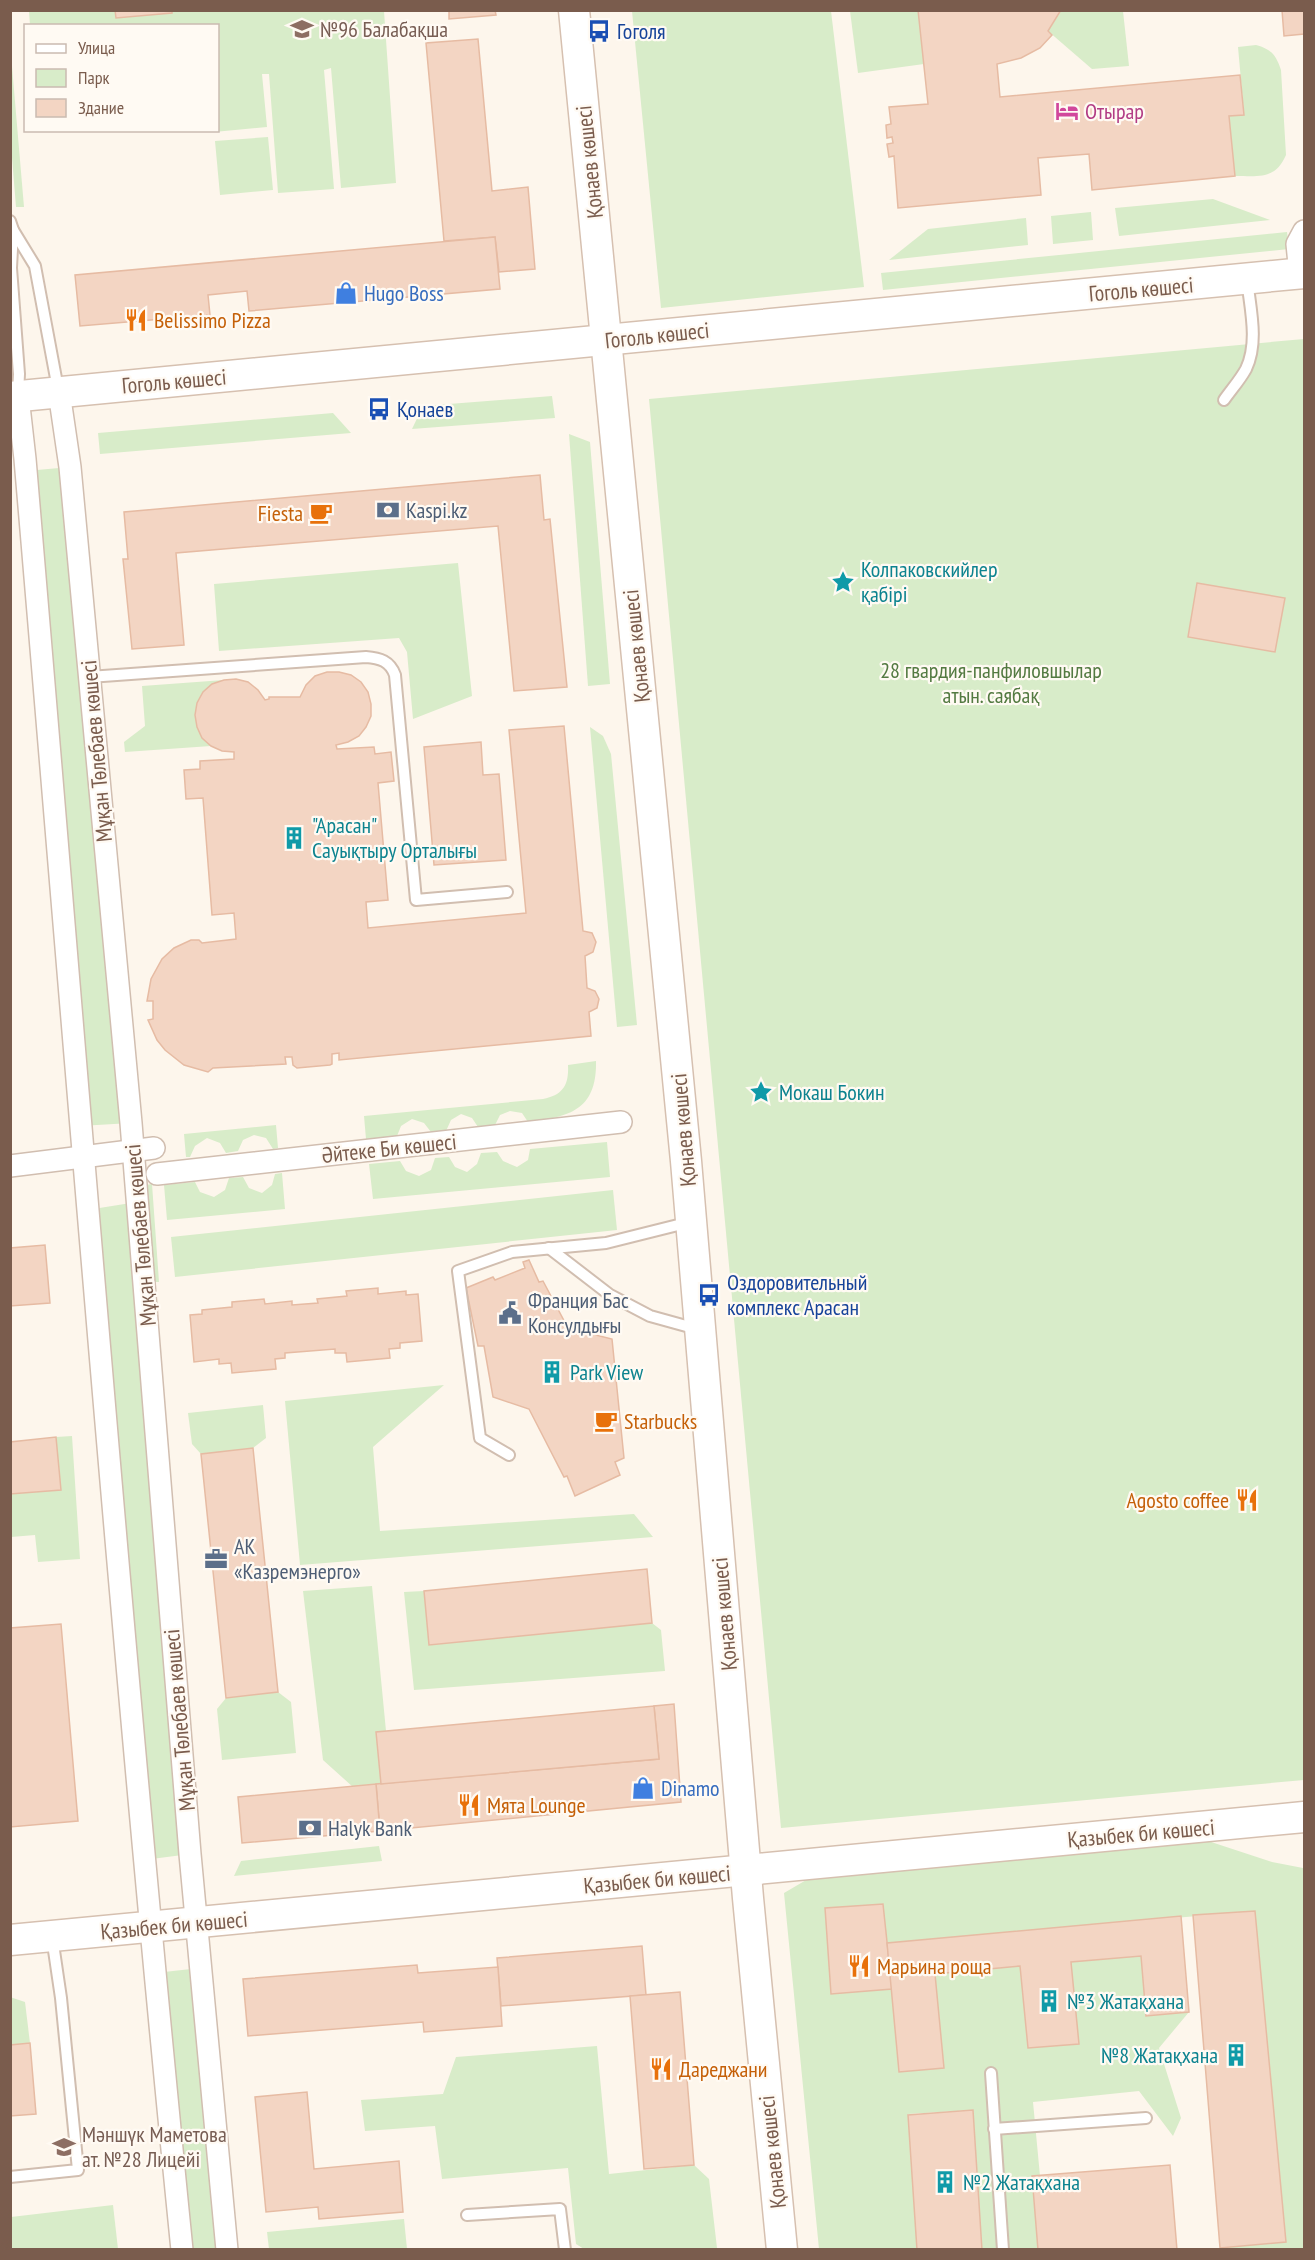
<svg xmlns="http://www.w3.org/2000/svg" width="1315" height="2260" font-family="'PT Sans Narrow',sans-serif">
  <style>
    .green { fill: #d8ecc9 }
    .building { fill: #f3d5c3; stroke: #e6bba3; stroke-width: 1.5 }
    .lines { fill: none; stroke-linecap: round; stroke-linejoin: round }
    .lane-casing { stroke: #d1beb0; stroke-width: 14 }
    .street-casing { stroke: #d1beb0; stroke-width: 24 }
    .secondary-casing { stroke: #d6c0b0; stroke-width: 33 }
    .lane { stroke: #fff; stroke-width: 10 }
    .street { stroke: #fff; stroke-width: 21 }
    .secondary { stroke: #fff; stroke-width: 30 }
    .labels { text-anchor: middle; stroke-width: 4.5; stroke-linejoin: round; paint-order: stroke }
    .education-label { font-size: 22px; fill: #785e54; stroke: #fffaf3; text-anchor: start }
    .transit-label { font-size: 22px; fill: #164399; stroke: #fffaf3; text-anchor: start }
    .hotel-label { font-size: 22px; fill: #b23c85; stroke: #fffaf3; text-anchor: start }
    .street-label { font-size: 22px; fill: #7a5c4d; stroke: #fffaf3 }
    .shop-label { font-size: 22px; fill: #366cbe; stroke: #fffaf3; text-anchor: start }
    .food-label { font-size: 22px; fill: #c56008; stroke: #fffaf3; text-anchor: start }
    .service-label { font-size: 22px; fill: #4e5e75; stroke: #fffaf3; text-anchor: start }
    .culture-label { font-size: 22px; fill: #0d838f; stroke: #fffaf3; text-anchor: start }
    .park-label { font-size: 22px; fill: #537a41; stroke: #fffaf3 }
  </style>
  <rect width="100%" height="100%" fill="#fdf6ec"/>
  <!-- green -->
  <g class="green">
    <polygon points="172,10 384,11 396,183 341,188 331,68 324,70 334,189 278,193 269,74 262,74 267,127 214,132 218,130 218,26 30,25 29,11 115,11 116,18 172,13"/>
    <polygon points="632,11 831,11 864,287 661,308"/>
    <polygon points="850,11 918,11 924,64 858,73"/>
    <polygon points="1061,11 1123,11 1129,66 1092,69 1048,31"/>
    <polygon points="10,43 24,207 16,207 10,133"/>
    <path d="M1256,45C1271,49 1276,55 1281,70L1286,155C1275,180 1259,176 1235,176L1229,116L1244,114L1238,47Z"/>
    <polygon points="268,137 273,190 220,195 215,141"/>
    <polygon points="1213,199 1270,220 1119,236 1115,208"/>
    <polygon points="1091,212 1093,240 1053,244 1051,216"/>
    <polygon points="1026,218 1028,245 889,260 928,229"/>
    <polygon points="1287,232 1289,249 883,290 881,273"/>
    <polygon points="1304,339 1304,1780 781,1828 649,399"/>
    <polygon points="552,396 555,418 412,429 423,406"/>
    <polygon points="333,413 351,433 100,454 98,433"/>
    <polygon points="569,434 590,442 610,684 588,686"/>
    <polygon points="70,467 131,1123 80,1126 26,471"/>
    <polygon points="458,563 472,696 413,719 407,652 399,638 219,651 214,584"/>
    <path d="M224,680C193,692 186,723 211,746L125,752L124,742L145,726L142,686Z"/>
    <polygon points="590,727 603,736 611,754 637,1025 617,1027"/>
    <path d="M596,1061C597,1110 570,1117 528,1122L522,1113L510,1111L500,1115L495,1125L478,1127L472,1118L461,1114L451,1120L446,1131L431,1132L424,1123L412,1119L401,1126L397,1136L366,1139L364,1116L543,1099C563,1095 569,1085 568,1065Z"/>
    <polygon points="276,1125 278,1148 273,1149 266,1138 254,1135 243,1140 238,1151 226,1153 220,1143 207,1138 195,1146 190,1157 186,1157 184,1134"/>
    <polygon points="607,1142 610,1177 373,1199 369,1164 400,1161 406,1171 419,1176 431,1170 435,1158 449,1157 455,1167 467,1172 477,1164 481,1153 497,1152 503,1161 517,1167 528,1160 530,1149"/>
    <polygon points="282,1173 285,1209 167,1220 164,1185 195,1182 200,1192 214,1197 225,1190 229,1178 243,1177 249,1188 262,1193 272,1185 275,1174"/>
    <polygon points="152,1184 159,1282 153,1282 145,1185"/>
    <polygon points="613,1190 617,1230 175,1277 171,1237"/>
    <polygon points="137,1202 190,1854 144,1860 87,1210"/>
    <polygon points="444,1385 373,1447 380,1531 634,1514 653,1537 300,1565 285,1401"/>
    <polygon points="263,1405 266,1438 253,1448 201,1454 192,1444 188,1413"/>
    <polygon points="72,1436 80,1559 38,1562 35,1535 11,1537 11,1494 61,1490 56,1437"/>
    <polygon points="372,1586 386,1731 376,1732 381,1784 353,1787 323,1760 303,1591"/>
    <polygon points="424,1591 429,1645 652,1623 661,1630 665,1671 414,1690 404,1592"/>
    <polygon points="278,1692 291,1702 296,1753 222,1760 217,1709 226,1698"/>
    <polygon points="1202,1839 1272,1862 1303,1868 1304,2249 1208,2249 1286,2241 1255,1911 887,1943 883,1904 825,1909 831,1993 892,1989 900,2072 944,2067 935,1974 1020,1966 1028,2048 1078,2044 1071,1962 1141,1956 1146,2016 1189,2012 1159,2048 1181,2118 1173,2136 1139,2091 1033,2102 1040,2176 1032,2177 1038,2249 982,2250 973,2110 908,2114 917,2249 819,2249 784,1893 813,1876"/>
    <polygon points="379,1846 382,1861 234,1876 241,1861"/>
    <polygon points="200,1968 227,2249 182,2249 155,1973"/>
    <polygon points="10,1997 25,2002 30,2043 11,2045"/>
    <polygon points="597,2046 609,2174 694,2165 709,2179 717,2248 584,2249 576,2244 568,2168 442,2179 435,2126 365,2131 361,2100 443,2094 456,2057"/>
    <polygon points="113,2205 118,2249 11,2249 11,2217"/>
    <polygon points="404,2219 407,2249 269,2249 267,2232"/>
  </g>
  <!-- building -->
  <g class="building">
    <polygon points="115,10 172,10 172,13 116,18"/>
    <polygon points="449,10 495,10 496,15 449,19"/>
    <polygon points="918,10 1061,10 1048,31 1052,35 1040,48 1021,58 997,64 1000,97 1240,75 1244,115 1229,116 1235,176 1092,190 1089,154 1038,158 1041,195 898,208 894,156 889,157 887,144 893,143 892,137 887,138 886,125 891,124 889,107 928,104"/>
    <polygon points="1282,10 1304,10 1304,34 1284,36"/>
    <polygon points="478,39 492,191 528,187 535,269 499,272 495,237 444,241 426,43"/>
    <polygon points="495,237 500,289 249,311 247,291 208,295 210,315 80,326 75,275"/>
    <polygon points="540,475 544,520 550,519 567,687 514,691 498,526 176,553 184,645 132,649 123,559 128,559 124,512"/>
    <polygon points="1197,583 1285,598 1275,652 1188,637"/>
    <polygon points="327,672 339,672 351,675 361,682 368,692 371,704 371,716 366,727 359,736 348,742 336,745 337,749 374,747 375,754 391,752 394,781 378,783 388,900 366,902 368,928 526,913 509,730 564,726 583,931 592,933 596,942 593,952 585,956 587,988 595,991 599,999 597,1008 589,1012 591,1036 339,1060 339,1053 332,1054 332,1064 330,1065 297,1068 293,1065 292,1057 285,1057 286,1064 213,1068 208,1072 184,1065 165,1050 157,1040 148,1020 153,1019 153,1001 147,1001 151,979 162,959 174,948 191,940 199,940 202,943 236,939 234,913 212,915 203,798 186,799 184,770 200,769 200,761 234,759 234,752 222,751 211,746 202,738 197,727 195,715 197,703 203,692 212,684 224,680 236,679 248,682 258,690 265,700 269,699 269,697 300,697 306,685 315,676"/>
    <polygon points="481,742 483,775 499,774 506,860 434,865 424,747"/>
    <polygon points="45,1245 50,1303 10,1306 10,1248"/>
    <polygon points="529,1260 539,1282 543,1281 568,1328 612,1339 624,1458 615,1462 620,1475 575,1496 567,1476 564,1477 529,1409 493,1397 484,1346 478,1346 466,1288 493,1277 495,1280 525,1268 523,1262"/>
    <polygon points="378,1288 378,1294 406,1291 406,1295 418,1294 422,1341 400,1343 400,1348 389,1349 390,1358 347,1362 346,1353 335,1353 335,1349 285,1353 285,1358 275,1359 276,1369 232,1373 231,1363 219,1364 219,1359 194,1362 190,1315 202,1314 202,1310 232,1307 232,1302 264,1299 265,1304 292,1301 292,1305 318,1303 317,1299 347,1296 346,1291"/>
    <polygon points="56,1437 61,1490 10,1494 10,1442"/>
    <polygon points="253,1448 278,1692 226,1698 201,1454"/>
    <polygon points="647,1569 652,1623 429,1645 424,1591"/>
    <polygon points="61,1624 78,1821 10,1827 10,1628"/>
    <polygon points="674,1704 681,1802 380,1831 376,1784 659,1759 654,1706"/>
    <polygon points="654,1706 659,1759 381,1784 376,1732"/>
    <polygon points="376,1784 380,1831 242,1843 238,1797"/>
    <polygon points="883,1904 892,1989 831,1994 825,1908"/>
    <polygon points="1255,1911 1286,2242 1220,2248 1193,1915"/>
    <polygon points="1181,1916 1189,2012 1146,2016 1141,1956 1071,1962 1079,2044 1028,2048 1020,1966 935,1974 944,2068 899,2072 887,1943"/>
    <polygon points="642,1946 646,1995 501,2006 497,1958"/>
    <polygon points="417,1965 418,1973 498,1967 502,2026 424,2032 423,2022 248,2036 243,1979"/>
    <polygon points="680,1992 694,2165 644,2169 630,1996"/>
    <polygon points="30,2043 36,2114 10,2116 10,2045"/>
    <polygon points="307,2092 314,2169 399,2161 403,2212 319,2219 318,2207 266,2212 255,2097"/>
    <polygon points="973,2110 982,2250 917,2250 908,2115"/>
    <polygon points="1170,2165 1177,2250 1038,2250 1032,2176"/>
  </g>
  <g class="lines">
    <!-- lane casing -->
    <g class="lane-casing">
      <g id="lane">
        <polyline points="10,221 13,230 35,266 58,389"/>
        <polyline points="13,230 11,268 19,374 18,394"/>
        <path d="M1224,400C1231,390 1240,380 1246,369C1259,342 1250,308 1247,279"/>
        <path d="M89,677L366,657C380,658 390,661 395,675L416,900L507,892"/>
        <polyline points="549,1248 610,1295 650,1316 697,1329"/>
        <polyline points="509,1455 480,1438 458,1271 512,1252 606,1243 690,1222"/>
        <polyline points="991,2073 1003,2250"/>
        <polyline points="994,2129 1146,2118"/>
        <polyline points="10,2177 78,2170 61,1998 52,1937"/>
        <polyline points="467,2215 560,2209 565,2250"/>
      </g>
    </g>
    <!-- street casing -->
    <g class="street-casing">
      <g id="street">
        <polyline points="1300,274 1297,244 1304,231"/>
        <polyline points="59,392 70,467 131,1123 190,1854 227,2250"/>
        <path d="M18,397L25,459C76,1056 122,1653 182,2250"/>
        <polyline points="10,1166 154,1148"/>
        <polyline points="157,1174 621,1122"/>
      </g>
    </g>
    <!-- secondary casing -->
    <g class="secondary-casing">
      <g id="secondary">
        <polyline points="574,10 686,1161 748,1898 782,2250"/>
        <polyline points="10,397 1304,273"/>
        <polyline points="10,1940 1304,1817"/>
      </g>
    </g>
    <!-- lane -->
    <use href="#lane" class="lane"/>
    <!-- street -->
    <use href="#street" class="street"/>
    <!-- secondary -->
    <use href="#secondary" class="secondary"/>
  </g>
  <!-- icons -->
  <defs>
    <g id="school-bare" transform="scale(1.8)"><path d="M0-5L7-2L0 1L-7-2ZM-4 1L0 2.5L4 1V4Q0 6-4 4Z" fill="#8d6e63" stroke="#fffaf3" stroke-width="2.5" paint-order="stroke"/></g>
    <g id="bus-bare" transform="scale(1.8)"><path d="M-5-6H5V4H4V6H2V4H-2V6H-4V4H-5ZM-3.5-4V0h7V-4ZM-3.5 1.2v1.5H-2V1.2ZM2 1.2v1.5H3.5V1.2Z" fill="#1a4fb4" stroke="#fffaf3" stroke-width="2.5" paint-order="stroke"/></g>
    <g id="hotel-bare" transform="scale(1.8)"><path d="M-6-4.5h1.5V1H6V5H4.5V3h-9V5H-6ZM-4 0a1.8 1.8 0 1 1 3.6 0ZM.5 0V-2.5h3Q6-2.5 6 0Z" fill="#d1479c" stroke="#fffaf3" stroke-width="2.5" paint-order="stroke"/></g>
    <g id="shop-bare" transform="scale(1.8)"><path d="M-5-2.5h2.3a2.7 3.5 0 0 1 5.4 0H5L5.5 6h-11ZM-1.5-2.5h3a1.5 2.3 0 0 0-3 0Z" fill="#3f7fe0" stroke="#fffaf3" stroke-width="2.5" paint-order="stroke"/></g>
    <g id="restaurant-bare" transform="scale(1.8)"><path d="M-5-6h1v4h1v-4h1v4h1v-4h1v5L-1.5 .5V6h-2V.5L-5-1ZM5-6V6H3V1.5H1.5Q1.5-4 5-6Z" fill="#e8710a" stroke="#fffaf3" stroke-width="2.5" paint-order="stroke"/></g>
    <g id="bank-bare" transform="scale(1.8)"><path d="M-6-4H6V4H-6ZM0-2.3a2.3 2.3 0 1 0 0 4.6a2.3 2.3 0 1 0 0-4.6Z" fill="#5c6f8a" stroke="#fffaf3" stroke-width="2.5" paint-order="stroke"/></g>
    <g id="cafe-bare" transform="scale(1.8)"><path d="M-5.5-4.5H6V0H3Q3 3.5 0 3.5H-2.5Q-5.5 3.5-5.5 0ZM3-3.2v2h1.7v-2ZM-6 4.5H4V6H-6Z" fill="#e8710a" stroke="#fffaf3" stroke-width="2.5" paint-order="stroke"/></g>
    <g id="sight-bare" transform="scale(1.8)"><path d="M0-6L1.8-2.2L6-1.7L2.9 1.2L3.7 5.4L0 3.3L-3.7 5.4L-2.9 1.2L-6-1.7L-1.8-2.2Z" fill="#0f9aa8" stroke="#fffaf3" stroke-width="2.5" paint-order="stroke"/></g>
    <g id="building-bare" transform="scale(1.8)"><path d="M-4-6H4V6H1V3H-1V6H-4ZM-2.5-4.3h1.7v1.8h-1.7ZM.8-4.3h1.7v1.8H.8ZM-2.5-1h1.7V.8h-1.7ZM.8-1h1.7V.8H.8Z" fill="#0f9aa8" stroke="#fffaf3" stroke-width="2.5" paint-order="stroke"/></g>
    <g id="civic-bare" transform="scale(1.8)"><path d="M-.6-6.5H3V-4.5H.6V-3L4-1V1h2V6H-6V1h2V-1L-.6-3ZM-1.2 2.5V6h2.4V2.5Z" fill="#5c6f8a" stroke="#fffaf3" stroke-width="2.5" paint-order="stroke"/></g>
    <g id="office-bare" transform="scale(1.8)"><path d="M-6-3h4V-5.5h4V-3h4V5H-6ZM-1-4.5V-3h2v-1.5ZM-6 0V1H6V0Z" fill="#5c6f8a" stroke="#fffaf3" stroke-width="2.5" paint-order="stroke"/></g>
  </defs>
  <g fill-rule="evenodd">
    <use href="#school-bare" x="302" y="29"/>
    <use href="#bus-bare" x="599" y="31"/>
    <use href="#hotel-bare" x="1067" y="111"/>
    <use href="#shop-bare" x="346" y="293"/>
    <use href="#restaurant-bare" x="136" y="320"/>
    <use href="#bus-bare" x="379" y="409"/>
    <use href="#bank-bare" x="388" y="510"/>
    <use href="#cafe-bare" x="321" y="513"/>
    <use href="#sight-bare" x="843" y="582"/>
    <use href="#building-bare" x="294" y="838"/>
    <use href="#sight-bare" x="761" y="1092"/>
    <use href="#bus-bare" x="709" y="1295"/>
    <use href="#civic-bare" x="510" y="1313"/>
    <use href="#building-bare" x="552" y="1372"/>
    <use href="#cafe-bare" x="606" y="1421"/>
    <use href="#restaurant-bare" x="1247" y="1500"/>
    <use href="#office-bare" x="216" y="1559"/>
    <use href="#shop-bare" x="643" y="1788"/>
    <use href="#restaurant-bare" x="469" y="1805"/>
    <use href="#bank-bare" x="310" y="1828"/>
    <use href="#restaurant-bare" x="859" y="1966"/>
    <use href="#building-bare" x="1049" y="2001"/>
    <use href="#building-bare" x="1236" y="2055"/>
    <use href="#restaurant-bare" x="661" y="2069"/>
    <use href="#school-bare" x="64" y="2147"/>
    <use href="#building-bare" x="945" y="2182"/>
  </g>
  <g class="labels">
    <!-- education labels -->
    <g class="education-label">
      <text x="320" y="37">№96 Балабақша</text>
      <text x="82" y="2142">Мәншүк Маметова<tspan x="82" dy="25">ат. №28 Лицейі</tspan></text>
    </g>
    <!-- transit labels -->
    <g class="transit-label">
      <text x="617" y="39">Гоголя</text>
      <text x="397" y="417">Қонаев</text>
      <text x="727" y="1290">Оздоровительный<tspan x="727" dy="25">комплекс Арасан</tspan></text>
    </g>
    <!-- hotel labels -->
    <g class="hotel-label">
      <text x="1085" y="119">Отырар</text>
    </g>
    <!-- street labels -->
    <g class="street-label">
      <text transform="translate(589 162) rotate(-96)" y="8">Қонаев көшесі</text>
      <text transform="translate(1141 289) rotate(-5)" y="8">Гоголь көшесі</text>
      <text transform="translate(657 335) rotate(-6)" y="8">Гоголь көшесі</text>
      <text transform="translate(174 381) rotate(-5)" y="8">Гоголь көшесі</text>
      <text transform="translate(636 646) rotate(-96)" y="8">Қонаев көшесі</text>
      <text transform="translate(96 751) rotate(-95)" y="8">Мұқан Төлебаев көшесі</text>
      <text transform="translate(683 1130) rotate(-95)" y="8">Қонаев көшесі</text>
      <text transform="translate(389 1148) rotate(-6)" y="8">Әйтеке Би көшесі</text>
      <text transform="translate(140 1235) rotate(-95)" y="8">Мұқан Төлебаев көшесі</text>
      <text transform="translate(724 1614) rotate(-95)" y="8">Қонаев көшесі</text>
      <text transform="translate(179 1720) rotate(-95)" y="8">Мұқан Төлебаев көшесі</text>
      <text transform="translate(1141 1833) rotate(-5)" y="8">Қазыбек би көшесі</text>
      <text transform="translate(657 1879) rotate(-5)" y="8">Қазыбек би көшесі</text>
      <text transform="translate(174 1925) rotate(-5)" y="8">Қазыбек би көшесі</text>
      <text transform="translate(772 2152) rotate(-96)" y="8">Қонаев көшесі</text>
    </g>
    <!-- shop labels -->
    <g class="shop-label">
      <text x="364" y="301">Hugo Boss</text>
      <text x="661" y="1796">Dinamo</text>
    </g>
    <!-- food labels -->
    <g class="food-label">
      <text x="154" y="328">Belissimo Pizza</text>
      <text x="303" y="521" text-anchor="end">Fiesta</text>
      <text x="624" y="1429">Starbucks</text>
      <text x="1229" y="1508" text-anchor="end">Agosto coffee</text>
      <text x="487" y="1813">Мята Lounge</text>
      <text x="877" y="1974">Марьина роща</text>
      <text x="679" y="2077">Дареджани</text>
    </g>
    <!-- service labels -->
    <g class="service-label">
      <text x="406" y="518">Kaspi.kz</text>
      <text x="528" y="1308">Франция Бас<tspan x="528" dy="25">Консулдығы</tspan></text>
      <text x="234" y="1554">АК<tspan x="234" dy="25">«Казремэнерго»</tspan></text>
      <text x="328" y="1836">Halyk Bank</text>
    </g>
    <!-- culture labels -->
    <g class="culture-label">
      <text x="861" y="577">Колпаковскийлер<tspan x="861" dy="25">қабірі</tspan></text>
      <text x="312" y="833">"Арасан"<tspan x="312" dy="25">Сауықтыру Орталығы</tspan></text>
      <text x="779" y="1100">Мокаш Бокин</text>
      <text x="570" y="1380">Park View</text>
      <text x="1067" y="2009">№3 Жатақхана</text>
      <text x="1218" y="2063" text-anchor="end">№8 Жатақхана</text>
      <text x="963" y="2190">№2 Жатақхана</text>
    </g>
    <!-- park labels -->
    <g class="park-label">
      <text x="991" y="678">28 гвардия-панфиловшылар<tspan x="991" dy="25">атын. саябақ</tspan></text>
    </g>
  </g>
  <!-- border -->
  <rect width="1315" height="2260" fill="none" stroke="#7a5c4d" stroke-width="24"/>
  <!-- legend -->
  <rect x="24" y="24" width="195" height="108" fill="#fffaf3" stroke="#cabbb1" stroke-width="1.5"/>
  <rect x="36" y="44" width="30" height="9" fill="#ffffff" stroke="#cabbb1" stroke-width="1.5"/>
  <text x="78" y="54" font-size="18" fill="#7a5c4d">Улица</text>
  <rect x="36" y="69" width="30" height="18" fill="#d8ecc9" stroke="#cabbb1" stroke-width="1.5"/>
  <text x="78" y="84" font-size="18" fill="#7a5c4d">Парк</text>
  <rect x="36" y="99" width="30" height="18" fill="#f3d5c3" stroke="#cabbb1" stroke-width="1.5"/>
  <text x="78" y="114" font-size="18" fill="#7a5c4d">Здание</text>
</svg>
